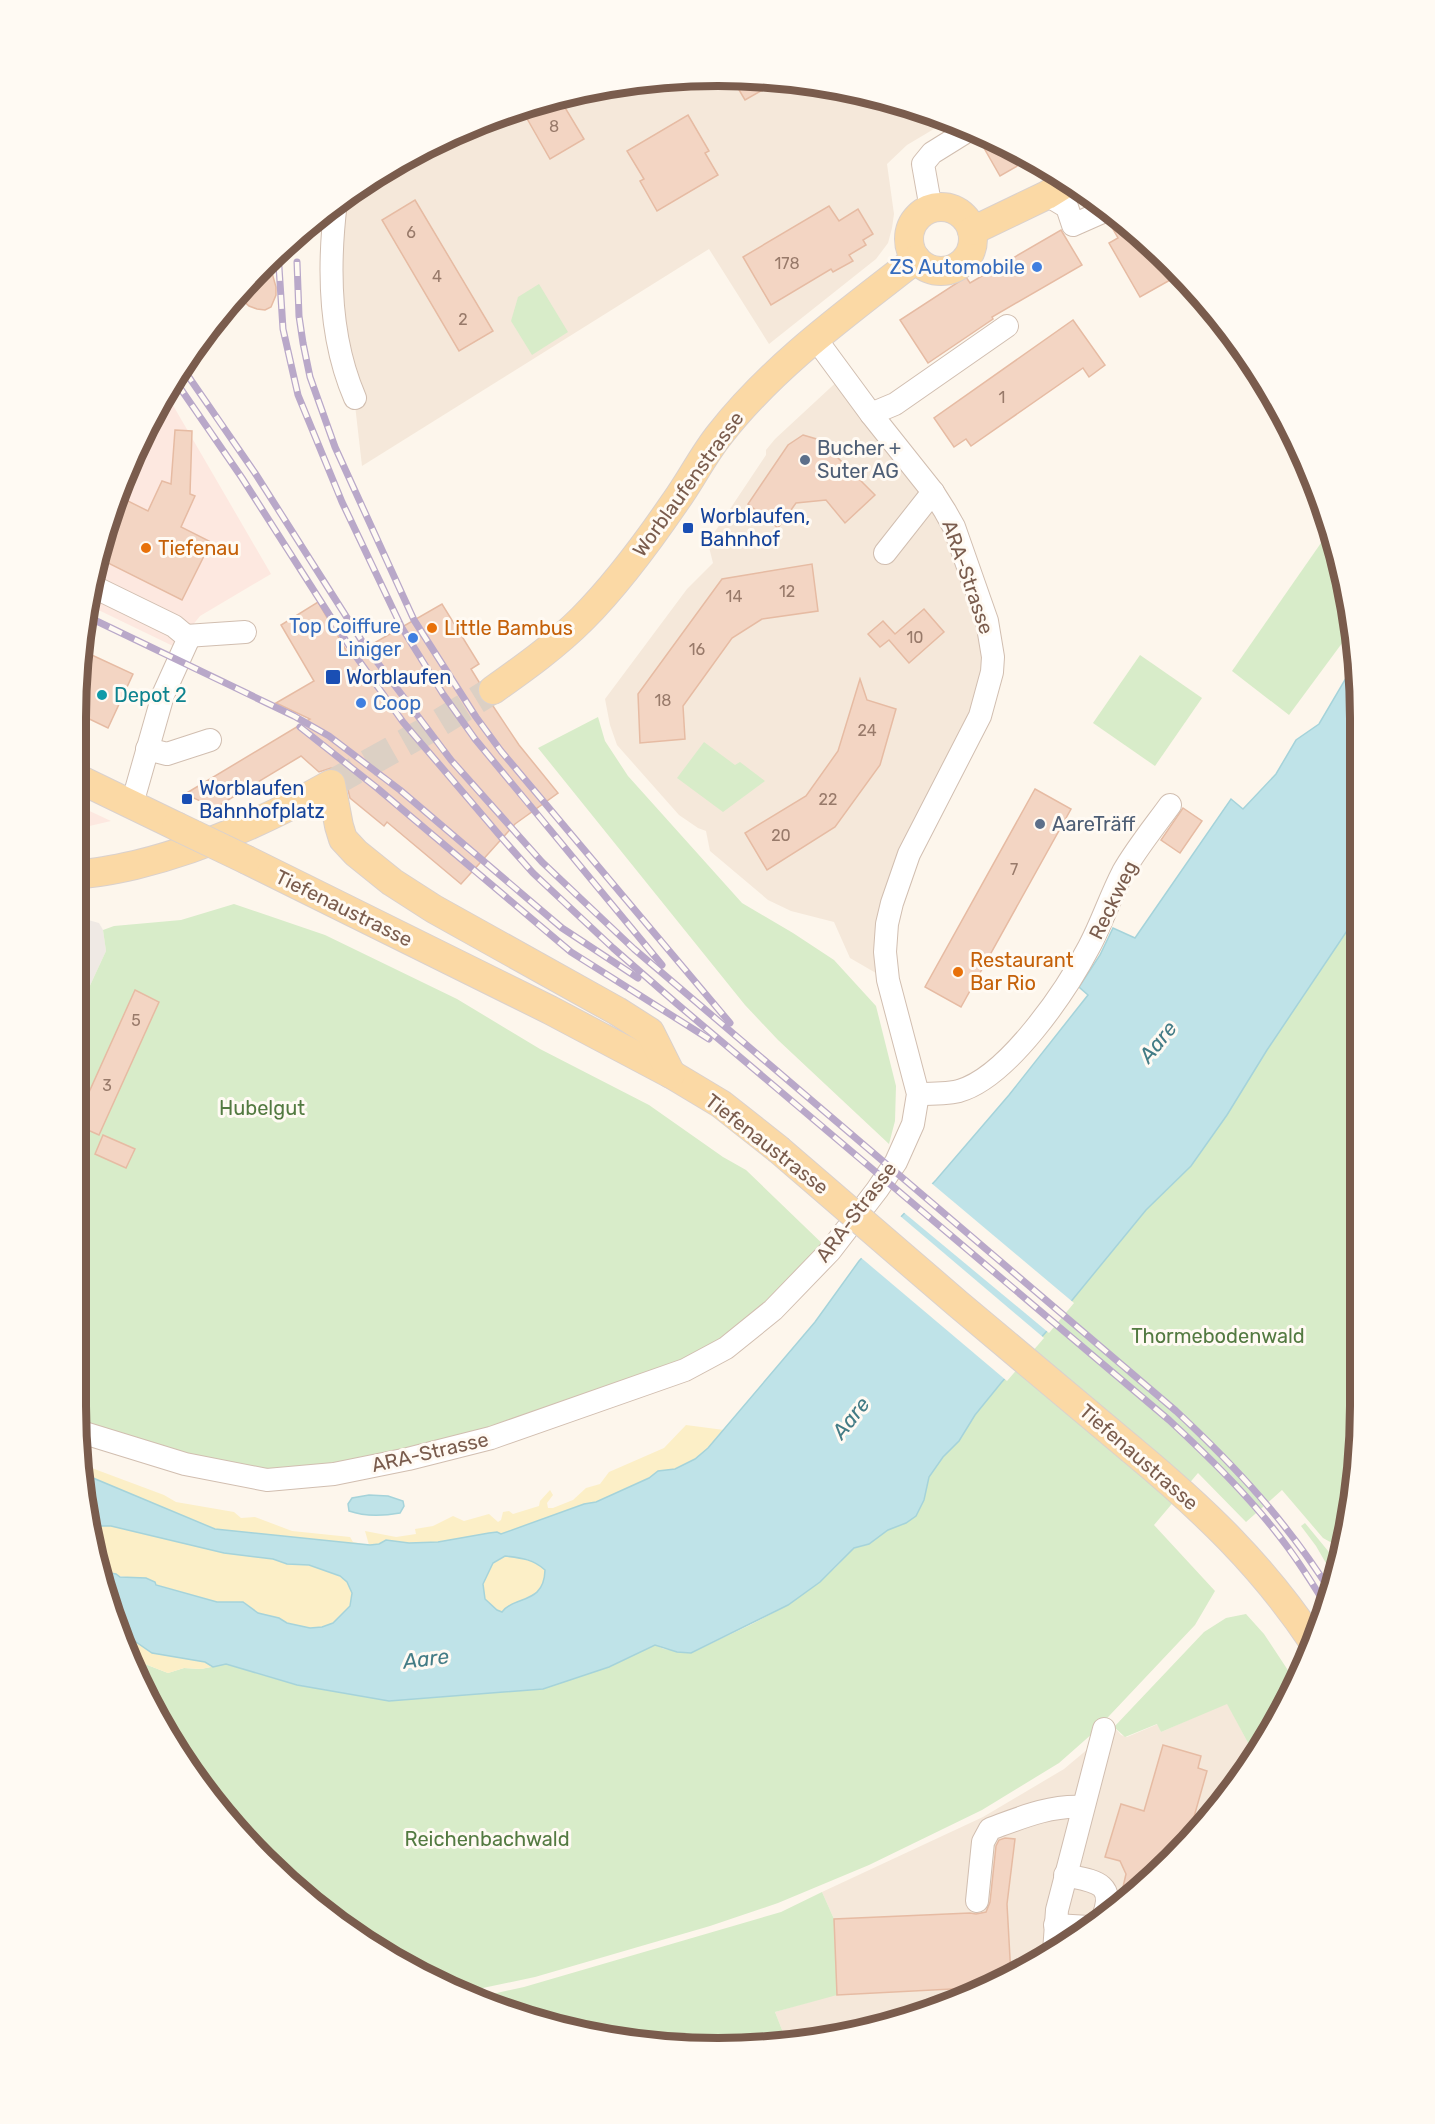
<svg xmlns="http://www.w3.org/2000/svg" width="1435" height="2124" font-family="Rubik,sans-serif">
  <style>
    .residential { fill: #f5e8da }
    .commercial { fill: #fde8e0 }
    .industrial { fill: #efe9e4 }
    .green { fill: #d8ecc9 }
    .sand { fill: #fcefc7 }
    .water { fill: #bfe3e8; stroke: #a5d3da; stroke-width: 1.5; fill-rule: evenodd }
    .pier { fill: #fdf6ec }
    .building { fill: #f3d5c3; stroke: #e6bba3; stroke-width: 1.5 }
    .lines { fill: none; stroke-linecap: round; stroke-linejoin: round }
    .major-tunnel { stroke: #dcd0c4; stroke-width: 28; stroke-dasharray: 28 14; stroke-linecap: butt }
    .minor-casing { stroke: #d1beb0; stroke-width: 24 }
    .major-casing { stroke: #dad1cd; stroke-width: 30 }
    .minor { stroke: #fff; stroke-width: 22 }
    .major { stroke: #fbd9a5; stroke-width: 28 }
    .rail-casing { stroke: #b9a8c9; stroke-width: 7 }
    .rail { stroke: #fffaf3; stroke-width: 4.5; stroke-dasharray: 14; stroke-linecap: butt }
    .major-bridge-casing { stroke: #dad1cd; stroke-width: 30; stroke-linecap: butt }
    .major-bridge { stroke: #fbd9a5; stroke-width: 28 }
    .shop-dot { fill: #3f7fe0; stroke: #fffaf3; stroke-width: 2 }
    .service-dot { fill: #5c6f8a; stroke: #fffaf3; stroke-width: 2 }
    .transit-dot { fill: #1a4fb4; stroke: #fffaf3; stroke-width: 2 }
    .food-dot { fill: #e8710a; stroke: #fffaf3; stroke-width: 2 }
    .culture-dot { fill: #0f9aa8; stroke: #fffaf3; stroke-width: 2 }
    .labels { text-anchor: middle; stroke-width: 6; stroke-linejoin: round; paint-order: stroke }
    .number-label { font-size: 16px; fill: #987a6a }
    .shop-label { font-size: 20px; fill: #366cbe; stroke: #fffaf3; text-anchor: end }
    .service-label { font-size: 20px; fill: #4e5e75; stroke: #fffaf3; text-anchor: start }
    .street-label { font-size: 20px; fill: #7a5c4d; stroke: #fffaf3 }
    .transit-label { font-size: 20px; fill: #164399; stroke: #fffaf3; text-anchor: start }
    .food-label { font-size: 20px; fill: #c56008; stroke: #fffaf3; text-anchor: start }
    .culture-label { font-size: 20px; fill: #0d838f; stroke: #fffaf3; text-anchor: start }
    .park-label { font-size: 20px; fill: #537a41; stroke: #fffaf3 }
    .water-label { font-size: 21px; font-style: italic; fill: #437c86; stroke: #fffaf3 }
    .rim { fill: none; stroke: #7a5c4d; stroke-width: 8 }
  </style>
  <rect width="100%" height="100%" fill="#fdf6ec"/>
  <!-- residential -->
  <g class="residential">
    <polygon points="676,76 802,81 924,109 949,120 907,145 887,164 894,214 892,228 888,243 876,259 769,344 709,249 362,466 334,222 336,202 434,141 552,97"/>
    <polygon points="843,376 933,492 992,672 909,854 888,980 850,958 834,922 791,911 768,900 710,851 706,831 698,828 679,815 617,745 610,725 605,699 687,589 713,563 709,547 710,539 766,455 766,450 775,439"/>
    <polygon points="1227,1703 1253,1752 1200,1830 1141,1890 1039,1963 963,2000 843,2037 786,2040 775,2012 837,1994 834,1919 822,1892 983,1817 1064,1769 1114,1727 1121,1735 1127,1737 1158,1724 1161,1732"/>
  </g>
  <!-- commercial -->
  <g class="commercial">
    <polygon points="167,395 271,574 200,616 175,647 86,604 97,551 141,434"/>
    <polygon points="81,807 111,821 81,828"/>
  </g>
  <!-- industrial -->
  <polygon class="industrial" points="81,918 99,923 103,930 106,951 81,1005"/>
  <!-- green -->
  <g class="green">
    <polygon points="539,284 568,332 532,355 511,321 518,297"/>
    <polygon points="1330,530 1338,552 1351,631 1289,715 1232,671"/>
    <polygon points="1140,655 1202,698 1155,766 1093,723"/>
    <polygon points="598,717 605,741 628,776 742,903 793,933 834,960 876,1006 896,1086 895,1121 889,1144 778,1040 745,1005 538,748"/>
    <polygon points="704,742 735,765 740,762 765,781 723,812 677,778"/>
    <polygon points="234,904 325,935 457,999 540,1049 649,1105 723,1157 746,1170 830,1251 739,1338 520,1429 267,1480 81,1432 81,1005 106,951 103,930 114,926 181,920"/>
    <polygon points="1357,916 1354,1491 1341,1548 1323,1538 1282,1490 1246,1522 1198,1473 1154,1525 1215,1591 1195,1625 1093,1733 1059,1763 982,1810 869,1865 778,1903 710,1926 535,1977 459,1993 326,1916 263,1861 183,1764 132,1659 168,1673 184,1668 201,1669 226,1664 297,1685 389,1701 543,1689 609,1667 655,1645 664,1649 691,1653 750,1625 788,1605 835,1568 854,1548 869,1544 888,1530 906,1523 924,1500 929,1477 943,1457 959,1441 975,1415 1001,1383 1046,1332 1146,1210 1191,1166 1227,1115 1267,1050"/>
    <polygon points="1305,1523 1338,1563 1334,1577 1316,1546 1301,1526"/>
    <polygon points="1246,1614 1264,1634 1297,1684 1253,1752 1227,1704 1161,1732 1157,1724 1125,1737 1114,1727 1204,1632 1226,1618"/>
    <polygon points="822,1892 834,1919 837,1995 775,2012 786,2040 675,2048 552,2027 470,1999 524,1987 781,1912"/>
  </g>
  <!-- sand -->
  <g class="sand">
    <path d="M686,1425L724,1430L726,1441L599,1518L336,1574L347,1582L350,1586L352,1593L350,1606L333,1623L322,1627L310,1628L287,1623L279,1618L258,1613L244,1602H217L129,1577C122,1577 106,1574 99,1571L96,1557L99,1549L95,1532L81,1491V1464L164,1495L176,1502L234,1512L241,1518L255,1517L292,1531L350,1537L353,1542L369,1545L365,1531L396,1537L416,1534L415,1529L433,1526L453,1516L464,1521L489,1514L498,1522L501,1520L503,1512L509,1511L513,1514L539,1506L540,1501L550,1490L553,1495L547,1503L548,1508H553L573,1500L586,1488L600,1484L609,1472L664,1448Z"/>
    <path d="M505,1556C521,1558 533,1559 545,1570C544,1606 515,1595 502,1612L497,1610L485,1599L483,1584L493,1563Z"/>
    <polygon points="117,1630 124,1633 226,1664 201,1669 184,1668 168,1673 132,1659"/>
  </g>
  <!-- water -->
  <g class="water">
    <path d="M1356,661L1359,676L1357,916L1267,1050L1227,1115L1191,1166L1146,1210L1046,1332L1001,1383L975,1415L959,1441L943,1457L929,1477L924,1500L916,1516L906,1523L888,1530L869,1544L854,1548L820,1582L788,1605L691,1653L677,1652L655,1645L609,1667L543,1689L389,1701L297,1685L226,1664L213,1667L205,1662L152,1653L133,1640L125,1639L123,1641L109,1613L99,1571L116,1574L120,1577L146,1578L155,1582L156,1585L217,1602H243L258,1613L279,1618L287,1623L310,1628L322,1627L333,1623L350,1606L352,1593L347,1582L340,1576L309,1565L287,1564L273,1559L224,1553L111,1526H100L95,1531L99,1549L96,1557L81,1491V1473L215,1529L370,1545L379,1544L386,1540L409,1543L438,1542L489,1533L497,1532L501,1534L584,1504L596,1502L649,1478L658,1471L675,1469L695,1459L708,1448L815,1322L859,1261L936,1180L1009,1095L1088,995L1079,987L1100,955L1113,928L1135,938L1231,799L1243,809L1276,774L1296,740L1319,724ZM505,1556C521,1558 533,1559 545,1570C544,1605 515,1595 502,1612L497,1610L485,1599L483,1584L493,1563Z"/>
    <path d="M369,1495L388,1496L403,1501L404,1506L400,1513C383,1516 366,1517 349,1511L348,1504L352,1498Z"/>
  </g>
  <!-- pier -->
  <g class="pier">
    <polygon points="930,1182 1074,1303 1049,1333 902,1211"/>
    <polygon points="899,1215 1044,1338 1007,1381 859,1256"/>
  </g>
  <!-- building -->
  <g class="building">
    <polygon points="732,78 753,79 780,80 745,100"/>
    <polygon points="558,96 584,139 550,159 521,108"/>
    <polygon points="688,115 709,151 705,153 718,175 657,211 640,181 644,179 627,151"/>
    <polygon points="995,141 1031,158 1000,176 984,148"/>
    <polygon points="415,200 493,331 459,351 382,220"/>
    <polygon points="829,206 839,221 858,209 873,234 863,240 866,245 849,255 853,261 833,272 831,269 771,305 743,257"/>
    <polygon points="1118,218 1141,235 1179,275 1140,297 1109,243 1118,238 1110,224"/>
    <polygon points="1061,230 1082,265 992,317 993,319 928,363 900,320 966,277 970,283"/>
    <polygon points="269,262 276,287 276,295 271,307 265,310 257,309 249,306 235,293"/>
    <polygon points="1073,320 1105,365 1089,377 1083,368 971,446 966,439 954,447 934,418"/>
    <polygon points="175,430 192,431 190,494 195,496 181,527 211,542 182,600 96,557 118,496 148,511 162,481 171,484"/>
    <polygon points="803,435 820,440 875,495 845,523 826,500 796,503 778,528 748,504 788,445"/>
    <polygon points="812,564 818,611 762,619 732,638 683,706 685,739 640,743 638,694 722,579"/>
    <polygon points="318,602 350,657 442,604 479,664 471,669 479,682 477,691 479,699 486,705 493,706 519,745 558,793 515,824 461,884 387,822 384,826 350,798 344,774 338,769 331,768 319,772 301,756 215,808 185,794 310,719 276,703 314,681 281,625"/>
    <polygon points="924,609 944,632 909,663 889,640 880,647 868,634 883,621 895,634"/>
    <polygon points="81,650 133,674 108,728 81,715"/>
    <polygon points="860,679 867,700 896,709 880,765 835,827 767,870 745,833 806,796 838,751"/>
    <polygon points="1035,789 1071,809 961,1007 925,987"/>
    <polygon points="1183,808 1202,821 1180,853 1161,840"/>
    <polygon points="135,990 159,1002 99,1135 81,1127 81,1110"/>
    <polygon points="103,1135 135,1149 126,1168 95,1154"/>
    <polygon points="1163,1745 1201,1756 1198,1768 1207,1771 1186,1845 1139,1891 1123,1887 1126,1874 1120,1861 1105,1857 1121,1804 1144,1811"/>
    <polygon points="1005,1838 1015,1839 1007,1904 1011,1976 990,1987 837,1995 834,1919 970,1913 976,1914 986,1912 990,1902 996,1846 999,1840"/>
  </g>
  <g class="lines">
    <!-- major-tunnel -->
    <polyline class="major-tunnel" points="331,784 426,731 493,690"/>
    <!-- minor casing -->
    <g class="minor-casing">
      <g id="minor">
        <polyline points="1047,195 1067,207 1073,225 1107,210"/>
        <path d="M336,202C328,266 329,338 355,398"/>
        <polyline points="931,209 923,164 932,153 969,130"/>
        <polyline points="871,414 895,404 1007,326"/>
        <polyline points="885,553 933,492"/>
        <polyline points="90,585 174,626 186,636 187,642 163,695 132,804"/>
        <polyline points="186,636 245,632"/>
        <polyline points="147,749 167,754 210,740"/>
        <path d="M918,1094C932,1094 946,1094 959,1091C1008,1077 1066,991 1089,947C1102,923 1110,897 1123,872C1136,849 1154,827 1170,805"/>
        <polyline points="81,1432 185,1464 267,1480 334,1474 408,1459 491,1438 685,1370 726,1348 773,1310 830,1251 877,1190 896,1162 913,1124 918,1094 888,980 885,952 887,924 892,903 909,854 980,716 992,672 993,657 987,621 954,527 945,511 933,492 871,414 815,338"/>
        <path d="M1065,1875C1092,1881 1117,1881 1103,1917"/>
        <path d="M977,1901L983,1842L990,1829C1020,1818 1050,1805 1083,1807"/>
        <polyline points="1055,1925 1089,1927"/>
        <polyline points="1054,1952 1057,1910 1104,1729"/>
      </g>
    </g>
    <!-- major casing -->
    <g class="major-casing">
      <g id="major">
        <circle cx="941" cy="239" r="32"/>
        <polyline points="972,231 1047,195 1068,182"/>
        <path d="M493,690C524,668 555,646 582,619C617,584 647,543 675,502C691,480 703,455 720,434C774,365 847,313 916,259"/>
        <polyline points="81,780 176,826"/>
        <polyline points="247,860 550,1010 671,1074 721,1104 778,1149"/>
        <path d="M81,874C99,873 117,869 135,865C205,848 269,819 331,784L339,826L343,839L356,853L392,882L434,909L617,1011L650,1032L671,1074"/>
        <path d="M1132,1450C1203,1509 1262,1565 1314,1643"/>
      </g>
    </g>
    <!-- minor -->
    <use href="#minor" class="minor"/>
    <!-- major -->
    <use href="#major" class="major"/>
    <!-- rail casing -->
    <g class="rail-casing">
      <g id="rail">
        <polyline points="297,262 299,316 303,343 310,377 335,447 414,620 476,717 501,751 730,1023"/>
        <polyline points="279,267 283,329 298,395 342,502 402,628 443,694 475,739 662,965"/>
        <path d="M184,370L255,473L365,646L451,760L542,862L634,949L1176,1411C1237,1468 1286,1521 1331,1592"/>
        <path d="M176,382L242,478L355,655L403,722L501,837L533,873L613,948L676,1003L1169,1420C1211,1459 1252,1499 1286,1545C1301,1565 1314,1586 1327,1607"/>
        <polyline points="84,615 294,716 329,736 400,790 562,928 638,978"/>
        <polyline points="300,727 377,788 571,952 709,1039"/>
      </g>
    </g>
    <!-- rail -->
    <use href="#rail" class="rail"/>
    <!-- major-bridge casing -->
    <g class="major-bridge-casing">
      <g id="major-bridge">
        <polyline points="176,826 247,860"/>
        <polyline points="778,1149 958,1304 1132,1450"/>
      </g>
    </g>
    <!-- major-bridge -->
    <use href="#major-bridge" class="major-bridge"/>
  </g>
  <!-- markers -->
  <g class="shop-dot">
    <circle cx="1037" cy="267" r="6"/>
    <circle cx="413" cy="638" r="6"/>
    <circle cx="361" cy="703" r="6"/>
  </g>
  <g class="service-dot">
    <circle cx="805" cy="460" r="6"/>
    <circle cx="1040" cy="824" r="6"/>
  </g>
  <g class="transit-dot">
    <rect x="682" y="522" width="12" height="12" rx="3"/>
    <rect x="325" y="669" width="16" height="16" rx="3"/>
    <rect x="181" y="793" width="12" height="12" rx="3"/>
  </g>
  <g class="food-dot">
    <circle cx="146" cy="548" r="6"/>
    <circle cx="432" cy="628" r="6"/>
    <circle cx="958" cy="972" r="6"/>
  </g>
  <circle class="culture-dot" cx="102" cy="695" r="6"/>
  <g class="labels">
    <!-- number labels -->
    <g class="number-label">
      <text x="554" y="132">8</text>
      <text x="411" y="238">6</text>
      <text x="787" y="269">178</text>
      <text x="437" y="282">4</text>
      <text x="463" y="325">2</text>
      <text x="1002" y="403">1</text>
      <text x="787" y="597">12</text>
      <text x="734" y="602">14</text>
      <text x="915" y="643">10</text>
      <text x="697" y="655">16</text>
      <text x="663" y="706">18</text>
      <text x="867" y="736">24</text>
      <text x="828" y="805">22</text>
      <text x="781" y="841">20</text>
      <text x="1014" y="875">7</text>
      <text x="136" y="1026">5</text>
      <text x="107" y="1091">3</text>
    </g>
    <!-- shop labels -->
    <g class="shop-label">
      <text x="1025" y="274">ZS Automobile</text>
      <text x="401" y="633">Top Coiffure<tspan x="401" dy="23">Liniger</tspan></text>
      <text x="373" y="710" text-anchor="start">Coop</text>
    </g>
    <!-- service labels -->
    <g class="service-label">
      <text x="817" y="455">Bucher +<tspan x="817" dy="23">Suter AG</tspan></text>
      <text x="1052" y="831">AareTräff</text>
    </g>
    <!-- street labels -->
    <g class="street-label">
      <text transform="translate(688 484) rotate(-54)" y="7">Worblaufenstrasse</text>
      <text transform="translate(968 577) rotate(71)" y="7">ARA-Strasse</text>
      <text transform="translate(1113 900) rotate(-64)" y="7">Reckweg</text>
      <text transform="translate(344 908) rotate(26)" y="7">Tiefenaustrasse</text>
      <text transform="translate(767 1144) rotate(38)" y="7">Tiefenaustrasse</text>
      <text transform="translate(856 1212) rotate(-53)" y="7">ARA-Strasse</text>
      <text transform="translate(430 1452) rotate(-13)" y="7">ARA-Strasse</text>
      <text transform="translate(1139 1457) rotate(41)" y="7">Tiefenaustrasse</text>
    </g>
    <!-- transit labels -->
    <g class="transit-label">
      <text x="700" y="523">Worblaufen,<tspan x="700" dy="23">Bahnhof</tspan></text>
      <text x="346" y="684">Worblaufen</text>
      <text x="199" y="795">Worblaufen<tspan x="199" dy="23">Bahnhofplatz</tspan></text>
    </g>
    <!-- food labels -->
    <g class="food-label">
      <text x="158" y="555">Tiefenau</text>
      <text x="444" y="635">Little Bambus</text>
      <text x="970" y="967">Restaurant<tspan x="970" dy="23">Bar Rio</tspan></text>
    </g>
    <!-- culture labels -->
    <g class="culture-label">
      <text x="114" y="702">Depot 2</text>
    </g>
    <!-- park labels -->
    <g class="park-label">
      <text x="262" y="1115">Hubelgut</text>
      <text x="1218" y="1343">Thormebodenwald</text>
      <text x="487" y="1846">Reichenbachwald</text>
    </g>
    <!-- water labels -->
    <g class="water-label">
      <text transform="translate(1158 1042) rotate(-51)" y="7">Aare</text>
      <text transform="translate(851 1418) rotate(-52)" y="7">Aare</text>
      <text transform="translate(426 1659) rotate(-7)" y="7">Aare</text>
    </g>
  </g>
  <!-- crop -->
  <path d="M0 0H1435V2124H0ZM718 86H718A632 632 0 0 1 1350 718V1406A632 632 0 0 1 718 2038H718A632 632 0 0 1 86 1406V718A632 632 0 0 1 718 86Z" fill="#fffaf3" fill-rule="evenodd"/>
  <path class="rim" d="M718 86H718A632 632 0 0 1 1350 718V1406A632 632 0 0 1 718 2038H718A632 632 0 0 1 86 1406V718A632 632 0 0 1 718 86Z"/>
</svg>
